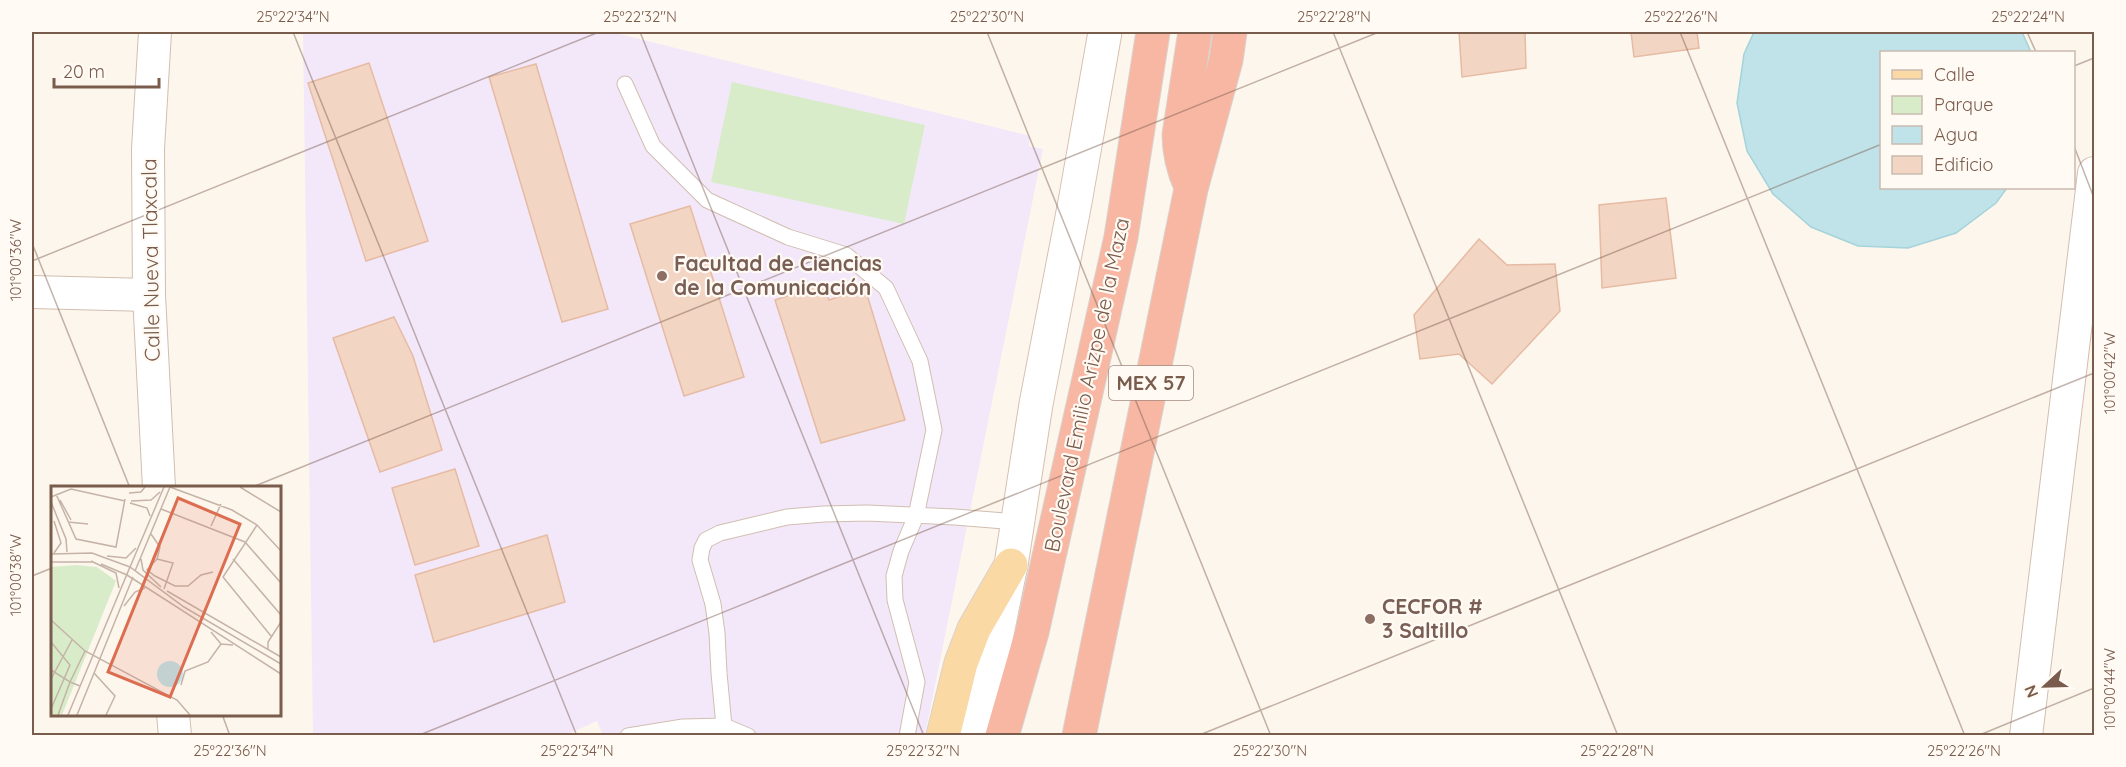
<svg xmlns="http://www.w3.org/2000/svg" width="2126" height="767" font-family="Quicksand,sans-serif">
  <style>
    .education { fill: #f3e8fa }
    .green { fill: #d8ecc9 }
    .water { fill: #bfe3e8; stroke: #a5d3da; stroke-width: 1.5 }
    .building { fill: #f3d5c3; stroke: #e6bba3; stroke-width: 1.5 }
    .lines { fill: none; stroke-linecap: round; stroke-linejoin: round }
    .lane-casing { stroke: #d1beb0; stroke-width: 17 }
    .street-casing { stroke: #d1beb0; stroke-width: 34 }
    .secondary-casing { stroke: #d6c0b0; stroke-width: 35 }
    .primary-casing { stroke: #dad1cd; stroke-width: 35 }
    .highway-casing { stroke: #dad1cd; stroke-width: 35 }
    .lane { stroke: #fff; stroke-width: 15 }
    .street { stroke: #fff; stroke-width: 32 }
    .secondary { stroke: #fff; stroke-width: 33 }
    .primary { stroke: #fbd9a5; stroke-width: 33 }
    .highway { stroke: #f7b7a3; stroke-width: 33 }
    .ticks { fill: none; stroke: #7a5c4d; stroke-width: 1.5; stroke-opacity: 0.45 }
    .education-dot { fill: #8d6e63; stroke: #fffaf3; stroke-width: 2 }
    .labels { text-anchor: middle; stroke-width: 4.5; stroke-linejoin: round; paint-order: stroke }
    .shield { fill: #fffaf3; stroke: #a28b7f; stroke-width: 1.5 }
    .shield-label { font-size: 20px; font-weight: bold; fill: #7a5c4d }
    .street-label { font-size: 21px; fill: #7a5c4d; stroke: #fffaf3 }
    .education-label { font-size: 21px; font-weight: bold; fill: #785e54; stroke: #fffaf3; text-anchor: start }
    .inset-road { fill: none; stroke: #c5b3a7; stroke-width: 1.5 }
    .view { fill: #dc6d51; fill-opacity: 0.15; stroke: #dc6d51; stroke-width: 3 }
    .inset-edge { fill: none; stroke: #7a5c4d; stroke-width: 3 }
    .neatline { fill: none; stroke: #7a5c4d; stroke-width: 2 }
    .ticks-label { font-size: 15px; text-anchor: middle; fill: #7a5c4d }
  </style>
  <rect width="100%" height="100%" fill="#fdf6ec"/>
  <!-- education -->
  <polygon class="education" points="303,32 611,32 1030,136 1029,146 1043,149 925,735 603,736 597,721 566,735 313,735"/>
  <!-- green -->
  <polygon class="green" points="732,82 925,125 904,224 711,182"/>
  <!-- water -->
  <polygon class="water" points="1754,32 2022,32 2031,52 1882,52 1882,188 2007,188 1996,203 1956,233 1908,248 1858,246 1811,227 1773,194 1747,151 1737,103 1744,54"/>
  <!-- building -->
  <g class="building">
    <polygon points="1459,32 1525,32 1526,68 1462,77"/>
    <polygon points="1631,32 1697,32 1699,48 1634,57"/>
    <polygon points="369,63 428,241 366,261 308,83"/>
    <polygon points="536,64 608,309 562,322 489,77"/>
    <polygon points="1666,198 1676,278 1602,288 1599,205"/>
    <polygon points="690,206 744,377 684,396 630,224"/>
    <polygon points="1479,239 1507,265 1555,264 1560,311 1492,384 1459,354 1420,359 1414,315"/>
    <polygon points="823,284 829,300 865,288 905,420 821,443 775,300"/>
    <polygon points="394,317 413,356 442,450 380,472 333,338"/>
    <polygon points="455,469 479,546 415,565 392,488"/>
    <polygon points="547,535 565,602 434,642 415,575"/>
  </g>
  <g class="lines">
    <!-- lane casing -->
    <g class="lane-casing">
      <g id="lane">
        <polyline points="625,84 653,146 707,200 788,237 846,255 886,288 920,361 934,430 916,516 901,551 894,576 895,600 917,682 907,736"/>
        <polyline points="724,726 719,673 717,633 713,604 700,560 702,548 706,540 720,533 787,517 824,514 867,513 955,517 1017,522"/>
        <polyline points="628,736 683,727 724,726 748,736"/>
      </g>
    </g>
    <!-- street casing -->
    <g class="street-casing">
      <g id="street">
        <polyline points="155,32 148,149 149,295 159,488"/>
        <polyline points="32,292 149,295"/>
        <polyline points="173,714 175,736"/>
        <polyline points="2026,736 2094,173"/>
      </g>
    </g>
    <!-- secondary casing -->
    <g class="secondary-casing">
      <polyline id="secondary" points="976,736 1011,565 1036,404 1075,202 1105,32"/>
    </g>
    <!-- primary casing -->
    <g class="primary-casing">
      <polyline id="primary" points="943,736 961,663 974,629 1011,565"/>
    </g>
    <!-- highway casing -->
    <g class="highway-casing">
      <g id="highway">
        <path d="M1191,187C1183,169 1179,154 1179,135L1195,32"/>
        <polyline points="1002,736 1032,632 1121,237 1153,32"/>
        <polyline points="1079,736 1191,189 1226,60 1230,32"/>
      </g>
    </g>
    <!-- lane -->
    <use href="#lane" class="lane"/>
    <!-- street -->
    <use href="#street" class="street"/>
    <!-- secondary -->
    <use href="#secondary" class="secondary"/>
    <!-- primary -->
    <use href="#primary" class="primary"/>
    <!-- highway -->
    <use href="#highway" class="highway"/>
  </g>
  <!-- ticks -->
  <path class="ticks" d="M293,32L577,736M640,32L924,736M987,32L1271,736M1333,32L1618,736M1680,32L1965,736M2027,32L2036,52M2074,66L2094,58M2074,146L2094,198M32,243L130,488M32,261L599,32M250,488L1379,32M32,576L52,568M222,714L230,736M417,736L1882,144M1197,736L2094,373M1977,736L2094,688"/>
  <!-- markers -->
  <g class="education-dot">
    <circle cx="662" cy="276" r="6"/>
    <circle cx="1370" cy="619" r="6"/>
  </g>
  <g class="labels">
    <!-- shield labels -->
    <rect class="shield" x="1109" y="366" width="84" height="34" rx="4.5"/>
    <g class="shield-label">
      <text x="1151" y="390">MEX 57</text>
    </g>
    <!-- street labels -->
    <g class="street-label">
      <text transform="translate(151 260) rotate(-91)" y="7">Calle Nueva Tlaxcala</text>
      <text transform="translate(1087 385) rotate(-78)" y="7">Boulevard Emilio Arizpe de la Maza</text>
    </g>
    <!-- education labels -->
    <g class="education-label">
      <text x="674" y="271">Facultad de Ciencias<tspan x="674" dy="24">de la Comunicación</tspan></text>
      <text x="1382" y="614">CECFOR #<tspan x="1382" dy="24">3 Saltillo</tspan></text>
    </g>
  </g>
  <!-- overview -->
  <g transform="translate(51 486)">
    <rect width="230" height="230" fill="#fdf6ec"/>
    <path d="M25,79L46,81L65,95L11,229H0V81Z" fill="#d8ecc9"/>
    <path d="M106 188a13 13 0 1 1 26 0a13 13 0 1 1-26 0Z" fill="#bfe3e8"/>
    <path class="inset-road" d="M119,1L181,24L206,39L230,65M189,1L230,26M78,7L90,6L94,1M5,8L25,53L65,61L74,13M0,11L20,3L74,15M9,14L20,34M80,15L100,14L109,6M0,16L15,53L16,66M79,17L96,22L99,30M110,23L194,56L230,97M17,36L37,38M206,39L172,91L220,150M160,40L170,18M100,48L109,61L106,73L96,84L104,90L124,100H137L150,89L162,86M3,67L10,57L3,35M0,68L41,67L79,81L113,1M56,70L75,72L85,62M90,73L92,84L110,101M106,73L122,77L113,103M182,73L230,129M40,75L65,87L68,102M0,76H42M50,78L76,89M84,85L119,1M76,89L230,188M116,105L230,171M73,120L84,106L94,102M0,134L34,165L126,214L139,229M160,146L170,158L182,159M0,156L19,179L0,223M217,164V156L230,136M0,184L19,196L34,165M43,187L64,210L55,229M0,193L21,154M130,199L134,185L157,176L170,158M7,229L19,196L29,200M17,229L79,81L133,121L230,178M26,229L82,91"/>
    <path class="view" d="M127,12L189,38L119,211L57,186Z"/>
    <rect width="230" height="230" class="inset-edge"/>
  </g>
  <!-- border -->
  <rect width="2126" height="767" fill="none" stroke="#fffaf3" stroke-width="66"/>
  <!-- legend -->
  <rect x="1880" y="51" width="195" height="138" fill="#fffaf3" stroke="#cabbb1" stroke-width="1.5"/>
  <rect x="1892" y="70" width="30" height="9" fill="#fbd9a5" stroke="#cabbb1" stroke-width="1.5"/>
  <text x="1934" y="81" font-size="18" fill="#7a5c4d">Calle</text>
  <rect x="1892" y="96" width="30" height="18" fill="#d8ecc9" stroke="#cabbb1" stroke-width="1.5"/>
  <text x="1934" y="111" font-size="18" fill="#7a5c4d">Parque</text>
  <rect x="1892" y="126" width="30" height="18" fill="#bfe3e8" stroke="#cabbb1" stroke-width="1.5"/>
  <text x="1934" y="141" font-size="18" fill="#7a5c4d">Agua</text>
  <rect x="1892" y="156" width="30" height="18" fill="#f3d5c3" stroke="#cabbb1" stroke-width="1.5"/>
  <text x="1934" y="171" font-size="18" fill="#7a5c4d">Edificio</text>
  <!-- north arrow -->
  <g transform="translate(2045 686) rotate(248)" stroke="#fffaf3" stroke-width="4.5" paint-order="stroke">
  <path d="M0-4.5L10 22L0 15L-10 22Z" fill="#7a5c4d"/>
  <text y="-9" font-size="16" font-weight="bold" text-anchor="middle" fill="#7a5c4d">N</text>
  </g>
  <!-- scale -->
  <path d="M54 78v9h105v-9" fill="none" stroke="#7a5c4d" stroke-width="3"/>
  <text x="63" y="78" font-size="18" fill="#7a5c4d" stroke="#fffaf3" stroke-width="4.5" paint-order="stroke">20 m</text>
  <rect x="33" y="33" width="2060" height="701" class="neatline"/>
  <g class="ticks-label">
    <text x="293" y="22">25°22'34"N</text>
    <text x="640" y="22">25°22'32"N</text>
    <text x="987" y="22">25°22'30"N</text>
    <text x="1334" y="22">25°22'28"N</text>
    <text x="1681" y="22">25°22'26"N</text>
    <text x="2028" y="22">25°22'24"N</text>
    <text transform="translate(16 260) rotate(-90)" y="5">101°00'36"W</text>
    <text transform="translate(2110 373) rotate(-90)" y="5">101°00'42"W</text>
    <text transform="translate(16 575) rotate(-90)" y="5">101°00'38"W</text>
    <text transform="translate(2110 689) rotate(-90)" y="5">101°00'44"W</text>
    <text x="230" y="756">25°22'36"N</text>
    <text x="577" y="756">25°22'34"N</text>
    <text x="923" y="756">25°22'32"N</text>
    <text x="1270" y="756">25°22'30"N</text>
    <text x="1617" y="756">25°22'28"N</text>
    <text x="1964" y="756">25°22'26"N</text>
  </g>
</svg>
